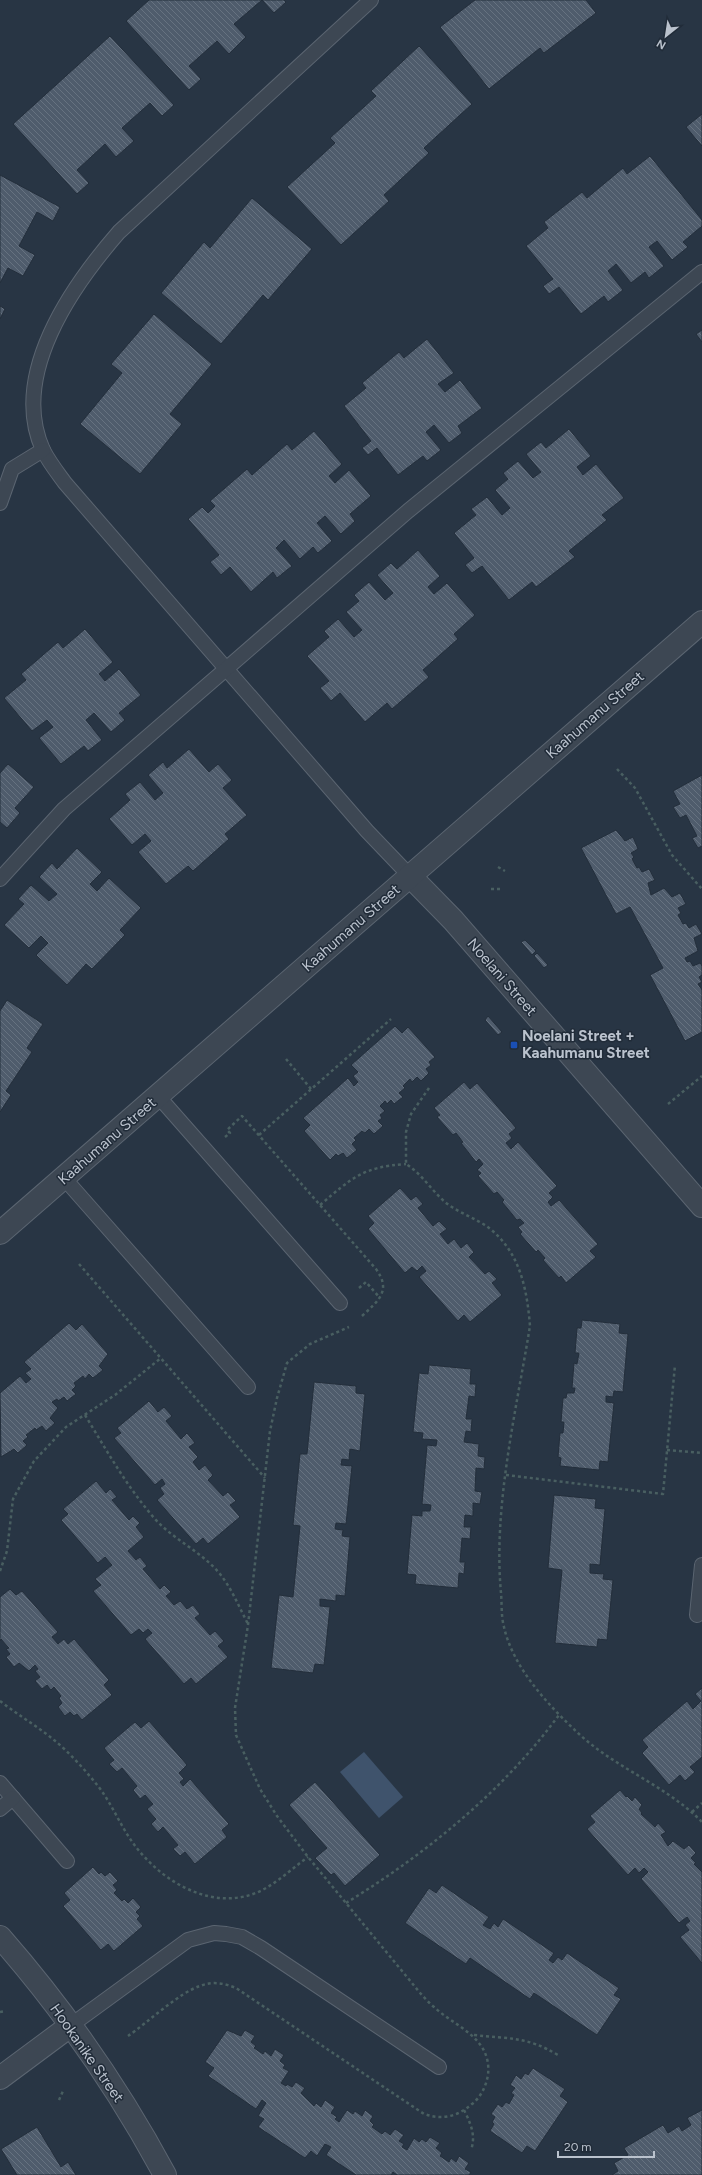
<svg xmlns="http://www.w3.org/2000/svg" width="702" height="2175" font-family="Figtree,sans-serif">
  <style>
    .water { fill: #3f536c }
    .building { fill: url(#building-back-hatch); stroke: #232e3b }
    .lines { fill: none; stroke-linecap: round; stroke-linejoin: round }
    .service-casing { stroke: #5b6571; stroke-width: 16 }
    .minor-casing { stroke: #5b6571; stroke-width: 24 }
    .tertiary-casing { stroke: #5b6571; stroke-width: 24 }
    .path { stroke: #495f61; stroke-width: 2.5; stroke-dasharray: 3 3; stroke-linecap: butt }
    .service { stroke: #3d4753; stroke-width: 14 }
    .minor { stroke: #3d4753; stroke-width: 22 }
    .tertiary { stroke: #3d4753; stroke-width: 22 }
    .transit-dot { fill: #1a4fb4; stroke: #212c39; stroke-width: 1.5 }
    .labels { text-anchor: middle; stroke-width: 3; stroke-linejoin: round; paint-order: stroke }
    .street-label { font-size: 15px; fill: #bac2cd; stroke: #212c39 }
    .poi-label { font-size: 15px; font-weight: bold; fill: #bac2cd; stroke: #212c39; text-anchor: start }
  </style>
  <defs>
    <pattern id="building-back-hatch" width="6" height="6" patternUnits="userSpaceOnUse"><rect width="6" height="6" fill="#4f5c6c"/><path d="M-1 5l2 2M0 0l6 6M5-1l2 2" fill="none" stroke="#667280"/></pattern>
  </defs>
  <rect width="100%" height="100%" fill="#283544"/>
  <!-- water -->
  <polygon class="water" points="364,1752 403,1797 379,1818 340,1772"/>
  <!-- building -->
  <g class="building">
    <polygon points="149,0 262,0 234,24 246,37 229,54 217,41 189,66 201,79 189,90 126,21"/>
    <polygon points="262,0 284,0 286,2 274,13"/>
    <polygon points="475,0 586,0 596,13 544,53 540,48 489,89 440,27"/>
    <polygon points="110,36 174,105 162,116 150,103 122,128 134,141 116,157 105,144 77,170 89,183 77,194 13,124"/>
    <polygon points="419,46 472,104 424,148 429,153 384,195 389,201 341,245 287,187 335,143 330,138 376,96 371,91"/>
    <polygon points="702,114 702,146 686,127"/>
    <polygon points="650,156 702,220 702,226 683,242 688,247 672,260 657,241 649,247 664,266 649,278 645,272 631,283 616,264 608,271 623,290 608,302 604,296 581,314 559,287 549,294 543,286 553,279 526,246 548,228 544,222 582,192 587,198 623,168 627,174"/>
    <polygon points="0,175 60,207 53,221 37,212 19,246 35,255 23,276 8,268 0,283"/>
    <polygon points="252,198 312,249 268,300 263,295 221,344 161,293 204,242 210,248"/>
    <polygon points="0,306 5,309 0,319"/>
    <polygon points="154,314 212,364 170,414 182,424 140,474 80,424 122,373 111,364"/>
    <polygon points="702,330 702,342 696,334"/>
    <polygon points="427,339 454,373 438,384 445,392 460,380 482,408 458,426 462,433 449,443 434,425 426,432 441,450 427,461 423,456 398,475 377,448 368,455 362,448 371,441 344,406 366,388 362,383 399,352 404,358"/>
    <polygon points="569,429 591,456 577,467 583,475 596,464 624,498 602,515 607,520 569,551 575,557 536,587 532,582 509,600 482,566 472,573 465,565 474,558 454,533 476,515 471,509 487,497 502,515 510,508 495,490 508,479 503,473 518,461 533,478 541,472 526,454 541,442 546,448"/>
    <polygon points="314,431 342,464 329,476 335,483 349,470 371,496 350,514 355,521 341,534 325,516 317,523 332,541 318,553 313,547 300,559 284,540 276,548 292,566 277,578 273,572 251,592 230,567 221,575 210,562 219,555 188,519 202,507 208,513 215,506 210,501 247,469 252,475 287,444 292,450"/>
    <polygon points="418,550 440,576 428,587 434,594 447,583 475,615 454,634 458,639 423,670 429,677 392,709 387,703 365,722 340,693 331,701 320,688 329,681 307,656 329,637 324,631 338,619 354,637 362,630 346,612 359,601 354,595 369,582 385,600 393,593 377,575 391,563 397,569"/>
    <polygon points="85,629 113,662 99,674 105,681 119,669 141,695 119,713 125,720 111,732 94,713 86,720 102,740 88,751 84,746 61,764 39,738 53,727 47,720 32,731 4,698 26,680 21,674 58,642 63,648"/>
    <polygon points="189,749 209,772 218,764 232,780 223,788 247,815 225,834 229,839 193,871 188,866 166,884 138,852 151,841 145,834 132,845 109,819 130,800 125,794 140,782 155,800 163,793 148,775 163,762 167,768"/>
    <polygon points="8,764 34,787 15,808 20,813 7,828 0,822 0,773"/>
    <polygon points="702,775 702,846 698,848 692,838 697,836 686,815 680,818 673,807 680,804 673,791"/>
    <polygon points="616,830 625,841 633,837 638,849 631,853 634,857 632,859 637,868 639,867 642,872 649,869 655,880 648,883 651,895 664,888 672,897 680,893 686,904 678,908 681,913 678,915 683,924 686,923 689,928 696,924 702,934 694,938 698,951 685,958 687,962 690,961 693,966 700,963 702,966 702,975 699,977 702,982 698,984 702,990 702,1032 685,1041 650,975 663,968 630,907 616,914 581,848"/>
    <polygon points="77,848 102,872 90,884 97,891 109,878 141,908 120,930 125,935 92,969 86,964 67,985 36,955 48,943 41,936 29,948 4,925 24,904 18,899 31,885 49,901 57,894 39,877 52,863 57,869"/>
    <polygon points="525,940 536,951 532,955 521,942"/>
    <polygon points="537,953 548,965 544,968 534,956"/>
    <polygon points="7,1000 43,1024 27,1048 32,1052 6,1091 11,1095 0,1112 0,1011"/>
    <polygon points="488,1016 502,1032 498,1035 485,1020"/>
    <polygon points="395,1026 402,1033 408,1027 435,1057 429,1062 431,1065 426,1069 429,1073 421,1081 417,1077 412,1082 410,1079 403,1086 405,1088 399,1093 403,1097 394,1104 391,1100 387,1104 385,1101 380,1106 385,1111 380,1115 382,1118 378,1121 383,1126 374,1134 369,1129 365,1133 362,1131 354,1138 356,1140 352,1144 357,1150 347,1158 343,1153 338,1156 336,1154 330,1160 304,1131 310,1125 303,1118 348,1078 354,1086 358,1082 353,1076 358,1072 351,1065"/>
    <polygon points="464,1082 470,1089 477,1083 516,1128 509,1134 512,1138 506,1143 511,1149 518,1142 557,1186 549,1193 553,1197 548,1202 551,1206 559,1200 598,1244 590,1251 596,1257 566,1283 561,1276 559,1278 543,1260 545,1258 538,1250 536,1252 520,1234 522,1232 518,1227 524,1223 520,1219 517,1220 502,1202 504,1200 497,1192 494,1194 478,1176 481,1173 477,1170 483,1164 479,1159 476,1162 461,1143 463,1142 456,1133 453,1135 437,1117 440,1115 434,1108"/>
    <polygon points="400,1188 411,1200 416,1196 423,1204 418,1208 433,1226 439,1221 447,1229 440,1234 448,1244 454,1239 461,1248 467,1243 474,1252 469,1257 485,1274 489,1271 497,1279 492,1283 502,1295 470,1322 464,1315 458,1321 419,1277 426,1271 422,1266 417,1271 412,1267 405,1273 368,1229 374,1223 368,1216"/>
    <polygon points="582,1320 620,1324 619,1333 628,1334 623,1392 614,1391 613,1397 606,1396 606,1402 614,1403 608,1462 600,1461 599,1470 560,1466 561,1458 558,1457 560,1433 563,1433 564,1422 561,1422 563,1398 566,1398 567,1393 574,1393 575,1388 572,1388 574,1363 577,1364 579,1353 575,1353 577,1328 581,1328"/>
    <polygon points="69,1323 76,1330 82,1324 108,1354 99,1366 103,1370 93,1378 89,1374 85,1379 83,1376 74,1383 76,1386 72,1390 76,1394 67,1401 64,1397 58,1401 57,1399 52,1402 58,1408 50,1418 55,1423 46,1431 42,1426 36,1430 35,1428 26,1435 28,1437 23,1441 27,1445 18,1453 14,1449 1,1457 0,1393 20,1376 26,1383 31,1379 25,1373 31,1369 24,1362"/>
    <polygon points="429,1365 471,1369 470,1384 476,1384 475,1397 469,1396 466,1419 472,1419 471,1432 466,1431 464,1442 479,1444 478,1456 485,1457 484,1469 476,1468 475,1491 482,1492 480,1504 473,1503 473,1516 465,1515 464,1527 471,1527 470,1539 462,1538 460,1562 465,1562 464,1574 459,1573 458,1588 415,1584 416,1575 407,1574 412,1515 422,1516 422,1511 430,1511 431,1505 422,1504 427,1445 436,1446 437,1440 422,1439 423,1433 413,1432 419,1373 428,1374"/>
    <polygon points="314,1382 356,1386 356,1393 365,1394 360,1451 350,1449 349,1460 342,1459 341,1465 352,1466 346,1524 336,1523 335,1529 343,1530 342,1536 350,1537 345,1596 336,1595 336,1601 320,1599 320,1606 330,1607 324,1665 315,1664 313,1673 271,1668 279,1595 293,1597 300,1526 293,1525 300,1454 307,1454"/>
    <polygon points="149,1401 158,1412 164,1407 172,1416 166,1421 181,1439 187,1433 195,1443 189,1447 198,1457 193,1462 199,1470 205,1465 213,1475 208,1480 223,1496 228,1492 236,1501 230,1505 240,1517 208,1544 203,1538 196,1544 157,1500 164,1494 160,1488 165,1484 162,1479 155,1485 114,1438 121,1433 117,1428"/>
    <polygon points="96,1481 106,1493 110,1489 117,1497 112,1500 129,1520 133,1516 140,1523 136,1527 144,1537 128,1551 136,1560 140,1557 147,1566 143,1569 160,1589 164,1585 171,1592 166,1596 174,1605 180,1601 187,1609 193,1605 200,1614 195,1618 210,1635 215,1631 224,1641 218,1646 228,1657 196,1684 191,1678 184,1684 145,1639 152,1633 148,1629 143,1633 139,1629 131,1635 93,1591 101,1585 95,1579 112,1565 105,1557 98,1563 61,1520 68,1514 63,1509"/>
    <polygon points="554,1495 596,1499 595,1508 605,1509 600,1565 590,1564 590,1573 604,1574 603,1579 613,1580 607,1640 598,1639 597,1647 555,1643 562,1570 548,1568"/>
    <polygon points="10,1589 16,1595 22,1591 58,1632 52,1637 58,1644 64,1639 68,1644 74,1639 109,1680 104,1685 112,1695 82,1720 77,1714 74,1716 70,1712 65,1716 58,1707 62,1703 59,1698 61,1696 54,1687 51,1690 47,1685 42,1689 35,1681 40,1677 35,1671 38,1669 35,1665 29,1671 19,1663 14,1667 6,1657 10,1654 6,1649 9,1648 1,1639 0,1641 0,1597"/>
    <polygon points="702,1688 702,1757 690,1767 695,1772 685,1781 680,1775 669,1785 642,1753 648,1747 642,1740 687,1701 693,1709 701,1701 695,1694"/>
    <polygon points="149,1721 187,1765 179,1773 184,1779 180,1782 183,1786 190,1779 229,1824 222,1830 227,1837 195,1864 185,1852 180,1856 173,1849 178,1845 163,1827 158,1832 151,1824 156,1819 147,1809 153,1804 145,1795 140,1799 133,1790 137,1786 122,1768 117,1772 109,1764 114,1760 104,1748 135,1722 141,1728"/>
    <polygon points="315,1782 380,1855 345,1886 334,1873 331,1875 315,1858 327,1848 289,1805"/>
    <polygon points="620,1790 626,1797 627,1796 632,1801 635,1797 642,1805 639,1809 642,1813 641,1814 655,1827 658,1823 666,1832 661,1835 668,1846 673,1841 684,1849 689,1845 696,1853 691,1858 696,1863 694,1864 702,1872 702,1963 680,1937 689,1930 685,1925 690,1921 687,1917 679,1923 641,1879 648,1872 644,1868 639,1873 635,1868 628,1875 587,1829 595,1822 590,1816"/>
    <polygon points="93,1867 99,1874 101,1872 105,1876 110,1872 118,1881 113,1885 117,1890 114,1893 122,1901 124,1899 128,1903 133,1898 141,1907 136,1912 140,1916 137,1919 143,1926 114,1951 108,1944 101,1950 63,1906 70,1900 64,1893"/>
    <polygon points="442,1885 489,1917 483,1925 490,1929 494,1923 498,1927 503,1919 554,1953 549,1960 553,1963 558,1957 562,1960 567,1953 619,1988 614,1995 621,1999 597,2035 534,1993 530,1999 470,1958 466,1964 405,1923 429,1888 436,1893"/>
    <polygon points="227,2030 241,2036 245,2030 255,2036 251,2042 256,2046 254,2048 263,2054 265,2051 271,2056 275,2049 284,2055 280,2061 285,2065 283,2068 289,2071 281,2083 286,2086 287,2084 292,2087 296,2082 305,2088 301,2093 314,2106 316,2103 321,2107 325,2100 335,2107 331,2113 337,2117 335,2119 339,2122 347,2110 353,2114 355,2111 362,2116 365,2110 373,2116 370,2121 374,2125 372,2127 382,2134 385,2131 390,2135 395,2129 404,2135 399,2141 404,2144 402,2147 407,2150 414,2138 419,2142 422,2139 426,2142 430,2137 440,2143 436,2148 442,2153 440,2156 449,2162 451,2158 456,2162 459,2156 469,2163 465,2169 471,2172 469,2175 397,2175 393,2172 391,2175 356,2175 326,2155 331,2147 325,2144 317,2156 311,2151 305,2158 258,2127 264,2119 258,2116 266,2103 262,2100 256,2109 208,2076 214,2068 205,2062"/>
    <polygon points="533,2068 565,2089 560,2096 568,2102 535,2151 527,2146 522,2153 490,2131 494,2124 492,2122 495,2117 491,2114 498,2104 502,2107 506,2102 509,2104 514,2095 511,2093 515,2088 510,2085 516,2075 521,2079 525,2073 528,2075"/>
    <polygon points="702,2110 702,2175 612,2175 618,2171 614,2163 628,2155 624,2148 663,2125 668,2133 679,2126 682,2131 691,2125 687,2118"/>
    <polygon points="37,2127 61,2167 68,2162 76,2175 17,2175 1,2149"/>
  </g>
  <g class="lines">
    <!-- service casing -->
    <g class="service-casing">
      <g id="service">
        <path d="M371,0L119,232C72,286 9,375 43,450C49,462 57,472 65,483L367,831L410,876"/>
        <polyline points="0,503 12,469 43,450"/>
        <polyline points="0,879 64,809 226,669 408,511 702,272"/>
        <polyline points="158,1096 340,1303"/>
        <polyline points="64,1178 248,1387"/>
        <polyline points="697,1615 702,1565"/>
        <polyline points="0,1783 67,1861"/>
        <polyline points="0,1809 13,1798"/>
        <polyline points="70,2026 188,1940 214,1933 226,1934 242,1937 261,1948 439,2067"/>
      </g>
    </g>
    <!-- minor casing -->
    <g class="minor-casing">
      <polyline id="minor" points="0,2078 70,2026"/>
    </g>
    <!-- tertiary casing -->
    <g class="tertiary-casing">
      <g id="tertiary">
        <polyline points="410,876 453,920 702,1206"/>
        <polyline points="0,1233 702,622"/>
        <path d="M0,1937C63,2009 120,2091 165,2175"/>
      </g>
    </g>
    <!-- path -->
    <g class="path">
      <polyline points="617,769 635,788 672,855 702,889"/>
      <polyline points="498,867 505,871"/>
      <polyline points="491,889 500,889"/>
      <polyline points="286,1059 311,1089"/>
      <path d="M429,1088L411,1114L406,1132V1164C422,1174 431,1190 445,1202C458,1213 476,1218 489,1228C520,1252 527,1289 530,1326C516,1412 493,1507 501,1593C502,1604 501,1616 504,1627C513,1668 549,1706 579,1734C617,1769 667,1786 702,1822"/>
      <polyline points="668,1104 702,1076"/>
      <polyline points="259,1135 391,1019"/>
      <path d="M225,1137L230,1133L227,1130L242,1116L376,1269C392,1291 378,1301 362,1316"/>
      <path d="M320,1205C352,1178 362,1167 406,1164"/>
      <polyline points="79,1264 265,1478"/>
      <polyline points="359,1288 366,1282 380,1298"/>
      <path d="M85,1415C107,1451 127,1487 155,1519C174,1540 202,1552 220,1574C232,1589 239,1607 248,1624"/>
      <polyline points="667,1450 702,1453"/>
      <polyline points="506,1475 663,1494 675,1365"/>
      <polyline points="0,1571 7,1551 13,1499 34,1461 66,1427 115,1395 161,1358"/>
      <path d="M0,1701C18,1715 37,1726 54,1740C70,1753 85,1770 98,1786C112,1804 120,1825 133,1843C159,1879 207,1910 253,1894C273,1887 290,1870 308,1857"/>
      <polyline points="692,1812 702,1803"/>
      <path d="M346,1903C427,1853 502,1792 559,1715"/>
      <polyline points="0,2012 6,2011"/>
      <path d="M474,2035C509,2039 526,2036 558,2055"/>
      <path d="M128,2036C147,2023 180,1992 200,1986C212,1981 224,1983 236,1988L424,2114C442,2120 457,2117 472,2104C481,2097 486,2086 488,2075C492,2038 457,2028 434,2007C429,2003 425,1998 421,1994L308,1857L277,1816L260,1789L236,1735L235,1708L248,1625L270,1431L277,1398L287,1363L310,1344L349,1327"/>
      <polyline points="59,2100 63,2091"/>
      <path d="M464,2110C471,2124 476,2136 471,2150"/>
    </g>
    <!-- service -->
    <use href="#service" class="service"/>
    <!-- minor -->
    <use href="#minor" class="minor"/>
    <!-- tertiary -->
    <use href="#tertiary" class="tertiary"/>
  </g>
  <!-- markers -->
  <rect class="transit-dot" x="510" y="1041" width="8" height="8" rx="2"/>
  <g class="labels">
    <!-- street labels -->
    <g class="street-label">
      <text transform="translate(595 715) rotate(-41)" y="5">Kaahumanu Street</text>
      <text transform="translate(351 928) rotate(-41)" y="5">Kaahumanu Street</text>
      <text transform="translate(502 977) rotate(49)" y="5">Noelani Street</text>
      <text transform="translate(107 1141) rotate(-41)" y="5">Kaahumanu Street</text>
      <text transform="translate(87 2053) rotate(55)" y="5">Hookanike Street</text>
    </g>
    <!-- poi labels -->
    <g class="poi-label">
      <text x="522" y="1041">Noelani Street +<tspan x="522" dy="17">Kaahumanu Street</tspan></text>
    </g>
  </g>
  <!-- north arrow -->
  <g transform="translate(666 36) rotate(210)" stroke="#212c39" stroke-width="3" paint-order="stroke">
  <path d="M0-3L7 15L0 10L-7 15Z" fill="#bac2cd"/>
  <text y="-6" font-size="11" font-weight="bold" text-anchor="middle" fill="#bac2cd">N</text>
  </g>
  <!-- scale -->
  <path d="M558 2151v6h96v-6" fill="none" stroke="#bac2cd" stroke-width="2"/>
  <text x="564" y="2151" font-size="12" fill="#bac2cd" stroke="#212c39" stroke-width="3" paint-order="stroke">20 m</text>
</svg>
